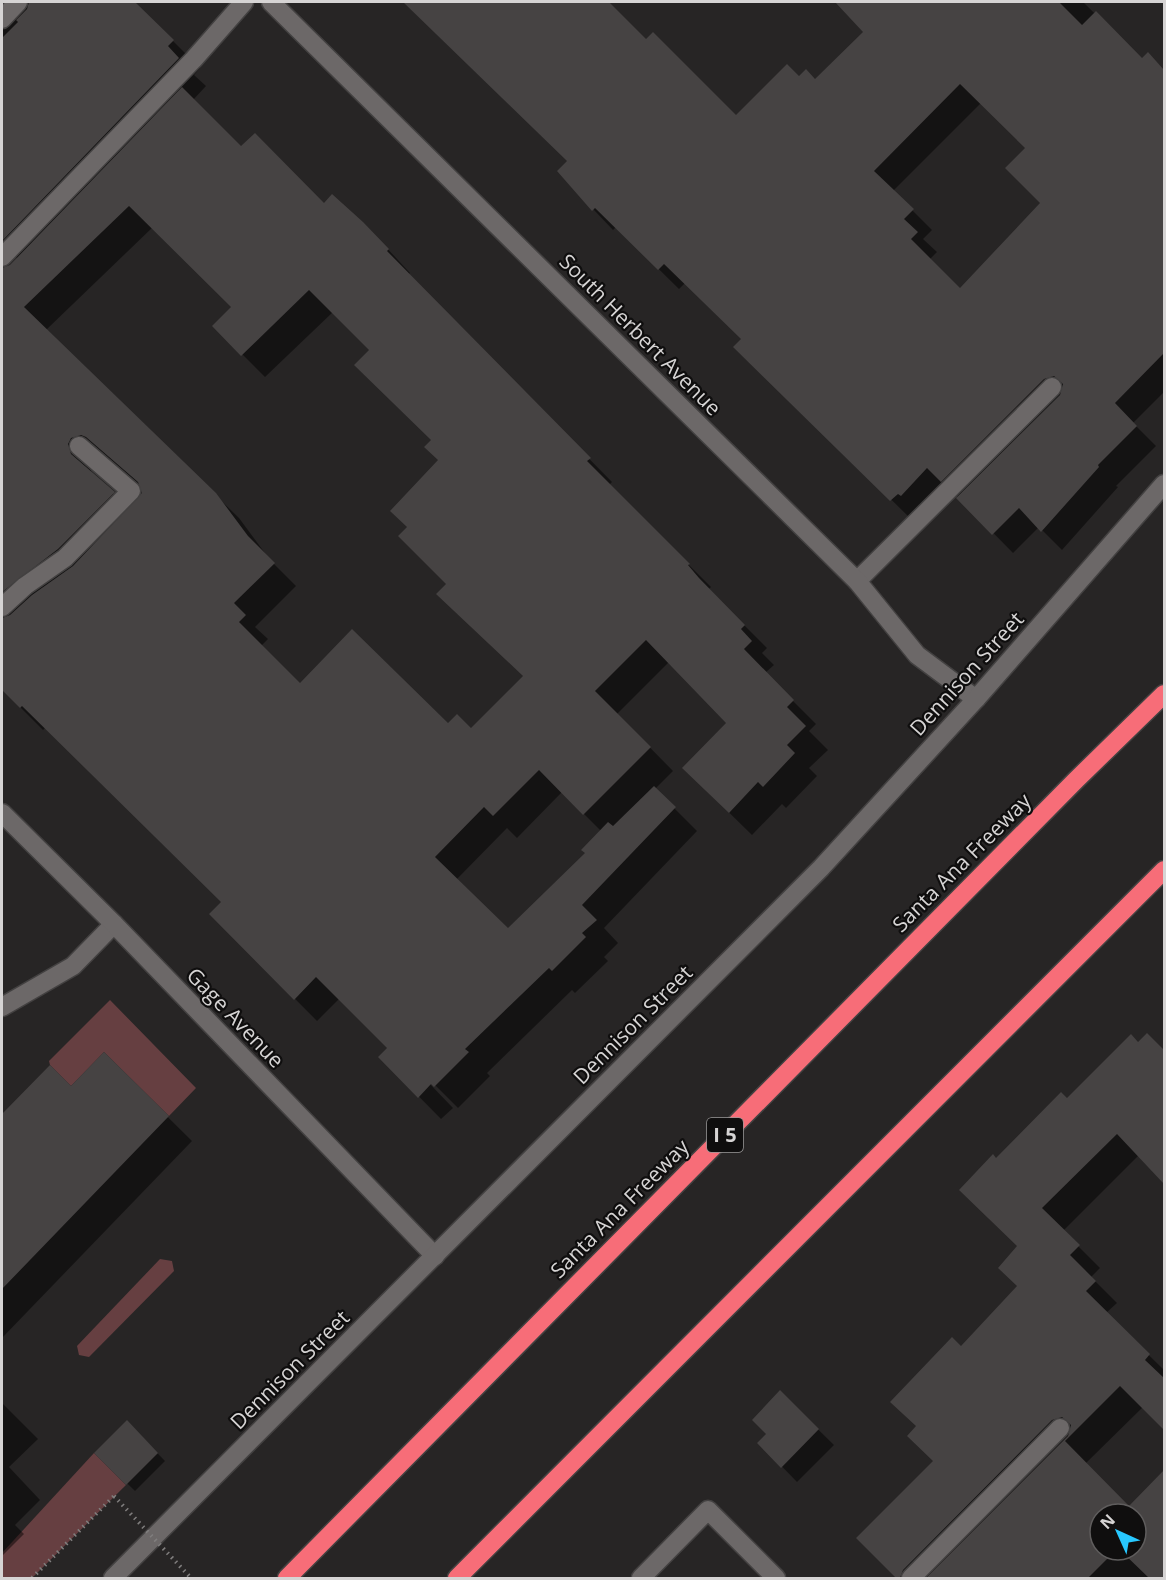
<svg xmlns="http://www.w3.org/2000/svg" width="1166" height="1580" font-family="'Open Sans',sans-serif">
  <style>
    .green { fill: #663f41 }
    .shadow { fill: #0007; fill-rule: evenodd }
    .building { fill: #464343; fill-rule: evenodd }
    .lines { fill: none; stroke-linecap: round; stroke-linejoin: round }
    .lane-casing { stroke: #434141; stroke-width: 21 }
    .street-casing { stroke: #434141; stroke-width: 21 }
    .secondary-casing { stroke: #434141; stroke-width: 21 }
    .highway-casing { stroke: #434141; stroke-width: 21 }
    .path { stroke: #807e7e; stroke-width: 4; stroke-dasharray: 1.5 4.5; stroke-linecap: butt }
    .lane { stroke: #6c6868; stroke-width: 18 }
    .street { stroke: #6c6868; stroke-width: 18 }
    .secondary { stroke: #6c6868; stroke-width: 18 }
    .highway { stroke: #f76d78; stroke-width: 18 }
    .path-bridge { stroke: #807e7e; stroke-width: 4; stroke-dasharray: 1.5 4.5; stroke-linecap: butt }
    .labels { text-anchor: middle; stroke-width: 4.5; stroke-linejoin: round; paint-order: stroke }
    .shield { fill: #0f0e0e; stroke: #9a9999; stroke-width: 1.5 }
    .shield-label { font-size: 20px; font-weight: bold; fill: #d6d4d4 }
    .street-label { font-size: 21px; fill: #d6d4d4; stroke: #0f0e0e }
  </style>
  <rect width="100%" height="100%" fill="#272525"/>
  <!-- green -->
  <g class="green">
    <polygon points="110,1000 196,1088 169,1116 104,1052 71,1086 50,1065 49,1061"/>
    <polygon points="160,1259 172,1261 174,1271 89,1357 79,1355 77,1346"/>
    <polygon points="94,1453 126,1485 32,1578 2,1578 2,1553"/>
  </g>
  <!-- shadow -->
  <g class="shadow">
    <path d="M2,2H128L142,16L145,13L200,68L194,75L206,86L193,100L241,148L385,246L410,273L408,275L612,482L609,485L711,587L709,589L722,603L767,648L762,653L774,665L765,673L816,724L809,731L828,750L809,768L817,776L786,808L782,804L752,835L707,791L728,723L669,662L617,714L673,771L655,789L697,831L604,928L618,943L604,957L608,961L575,993L572,990L487,1073L490,1076L458,1108L430,1080L428,1082L453,1108L441,1119L380,1057L389,1048L339,999L317,1021L211,914L223,902L46,727L43,730L2,689V269L11,266L18,259L2,243V156L17,141L2,126ZM153,227L233,307L214,326L265,377L333,312L371,350L433,441L440,460L409,528L448,584L524,677L471,730L300,685L261,646L268,639L255,627L296,586L270,560L239,518L46,330ZM104,457L141,486L144,493L130,510L92,474L90,468L94,461ZM562,792L601,831L587,853L508,931L456,880L507,828L517,838Z"/>
    <path d="M404,2H593L646,41L736,117L799,79L815,81L866,32L836,2H1083L1142,60L1148,54L1164,71V392L1133,423L1156,446L1116,486L1118,487L1062,550L1039,527L1013,553L948,487L911,519L736,347L743,340L685,283L679,289L616,227L613,230L594,210L559,171L569,161ZM981,103L1027,148L1042,203L960,290L930,259L937,252L923,239L932,230L893,191Z"/>
    <path d="M1147,1035L1164,1052V1182L1139,1155L1063,1231L1100,1268L1091,1277L1117,1303L1106,1313L1164,1370V1428L1143,1407L1085,1464L1129,1508L1164,1472V1578H899L858,1538L935,1461L918,1427L961,1348L1019,1286L1018,1247L996,1160ZM1100,1514H1136V1550H1100Z"/>
    <polygon points="104,1054 192,1141 2,1338 2,1116 50,1067 71,1088"/>
    <polygon points="780,1392 834,1445 797,1482 759,1443 768,1434"/>
    <polygon points="2,1403 38,1439 9,1467 40,1500 15,1525 24,1534 2,1556"/>
    <polygon points="127,1422 165,1461 135,1491 96,1453"/>
  </g>
  <!-- building -->
  <g class="building">
    <polygon points="29,2 135,2 174,40 168,46 179,58 2,241 2,38 18,22 16,20 27,9"/>
    <path d="M403,2H609L646,39L653,32L736,115L787,64L799,76L806,69L815,79L863,32L835,2H1059L1082,25L1096,11L1142,58L1148,52L1164,70V353L1115,403L1137,426L1098,465L1099,467L1041,532L1019,508L992,535L956,498L1060,395L1063,384L1054,376L1044,379L941,482L927,468L901,496L898,494L890,501L733,347L741,339L664,264L658,270L595,208L592,211L557,171L567,161ZM960,84L1025,148L1005,168L1040,203L960,288L911,239L918,232L904,219L914,209L874,171Z"/>
    <path d="M182,87L241,146L255,133L324,203L332,194L363,222L389,249L387,251L591,458L587,461L690,564L688,565L699,578L745,625L741,629L752,641L744,649L794,700L787,707L806,726L787,745L795,753L763,787L758,782L729,813L682,768L726,723L646,640L595,691L651,747L583,815L539,770L493,816L484,807L435,857L508,928L585,853L581,850L608,822L613,826L654,786L676,807L582,905L597,920L582,933L586,937L552,971L549,968L465,1049L469,1052L434,1087L431,1084L418,1098L378,1057L387,1048L316,977L294,1000L209,914L221,902L22,706L20,708L2,690V618L10,615L32,595L73,566L142,493L138,482L86,437L81,435L71,438L68,444L71,454L115,492L58,549L2,592V268L10,265ZM129,206L231,307L212,326L241,356L309,290L369,350L354,365L431,440L424,447L438,460L390,511L407,527L398,536L446,584L436,594L523,676L471,728L457,714L448,723L352,629L300,683L239,622L246,615L234,603L275,563L248,536L216,493L24,307Z"/>
    <polygon points="1147,1033 1164,1050 1164,1184 1117,1134 1042,1208 1080,1245 1070,1255 1096,1281 1086,1291 1150,1354 1145,1360 1164,1378 1164,1430 1120,1386 1065,1441 1129,1506 1164,1470 1164,1578 1149,1578 1120,1550 1136,1550 1136,1514 1100,1514 1100,1550 1116,1550 1088,1578 926,1578 1068,1436 1071,1425 1062,1417 1052,1420 903,1570 900,1578 896,1578 856,1538 933,1461 907,1436 916,1426 890,1402 952,1337 961,1346 1017,1286 998,1268 1017,1246 959,1190 993,1154 996,1158 1061,1092 1067,1098 1131,1034 1138,1042"/>
    <polygon points="104,1052 169,1116 2,1289 2,1114 50,1065 71,1086"/>
    <polygon points="780,1390 819,1429 781,1468 757,1443 766,1434 752,1420"/>
    <polygon points="127,1420 158,1453 126,1485 94,1453"/>
  </g>
  <g class="lines">
    <!-- lane casing -->
    <g class="lane-casing">
      <g id="lane">
        <polyline points="2,19 18,2"/>
        <polyline points="2,257 194,59 244,2"/>
        <polyline points="857,581 1052,387"/>
        <polyline points="2,607 25,586 65,558 131,491 79,446"/>
        <polyline points="2,1007 73,966 114,924"/>
        <polyline points="911,1578 1060,1428"/>
      </g>
    </g>
    <!-- street casing -->
    <g class="street-casing">
      <g id="street">
        <polyline points="271,2 857,581 917,655 976,699"/>
        <polyline points="2,813 114,924 435,1256"/>
        <polyline points="641,1578 708,1510 776,1578"/>
      </g>
    </g>
    <!-- secondary casing -->
    <g class="secondary-casing">
      <polyline id="secondary" points="113,1578 821,868 976,699 1164,484"/>
    </g>
    <!-- highway casing -->
    <g class="highway-casing">
      <g id="highway">
        <polyline points="287,1578 1076,780 1164,694"/>
        <polyline points="457,1578 1164,870"/>
      </g>
    </g>
    <!-- path -->
    <polyline class="path" points="32,1578 114,1496"/>
    <!-- lane -->
    <use href="#lane" class="lane"/>
    <!-- street -->
    <use href="#street" class="street"/>
    <!-- secondary -->
    <use href="#secondary" class="secondary"/>
    <!-- highway -->
    <use href="#highway" class="highway"/>
    <!-- path-bridge -->
    <polyline class="path-bridge" points="114,1496 191,1578"/>
  </g>
  <g class="labels">
    <!-- shield labels -->
    <rect class="shield" x="707" y="1118" width="36" height="34" rx="4.5"/>
    <g class="shield-label">
      <text x="725" y="1142">I 5</text>
    </g>
    <!-- street labels -->
    <g class="street-label">
      <text transform="translate(640 335) rotate(45)" y="7">South Herbert Avenue</text>
      <text transform="translate(967 674) rotate(-48)" y="7">Dennison Street</text>
      <text transform="translate(962 863) rotate(-45)" y="7">Santa Ana Freeway</text>
      <text transform="translate(235 1018) rotate(46)" y="7">Gage Avenue</text>
      <text transform="translate(633 1025) rotate(-45)" y="7">Dennison Street</text>
      <text transform="translate(620 1209) rotate(-45)" y="7">Santa Ana Freeway</text>
      <text transform="translate(290 1370) rotate(-45)" y="7">Dennison Street</text>
    </g>
  </g>
  <!-- border -->
  <rect width="1166" height="1580" fill="none" stroke="#d6d4d4" stroke-width="6"/>
  <!-- north arrow -->
  <g transform="translate(1118 1532) rotate(315)"><circle r="28" fill="#0f0e0e" stroke="#5f5d5d" stroke-width="1.5"/>
  <path d="M0-4.5L10 22L0 15L-10 22Z" fill="#28c8ff"/>
  <text y="-9" font-size="16" font-weight="bold" text-anchor="middle" fill="#d6d4d4">N</text>
  </g>
</svg>
